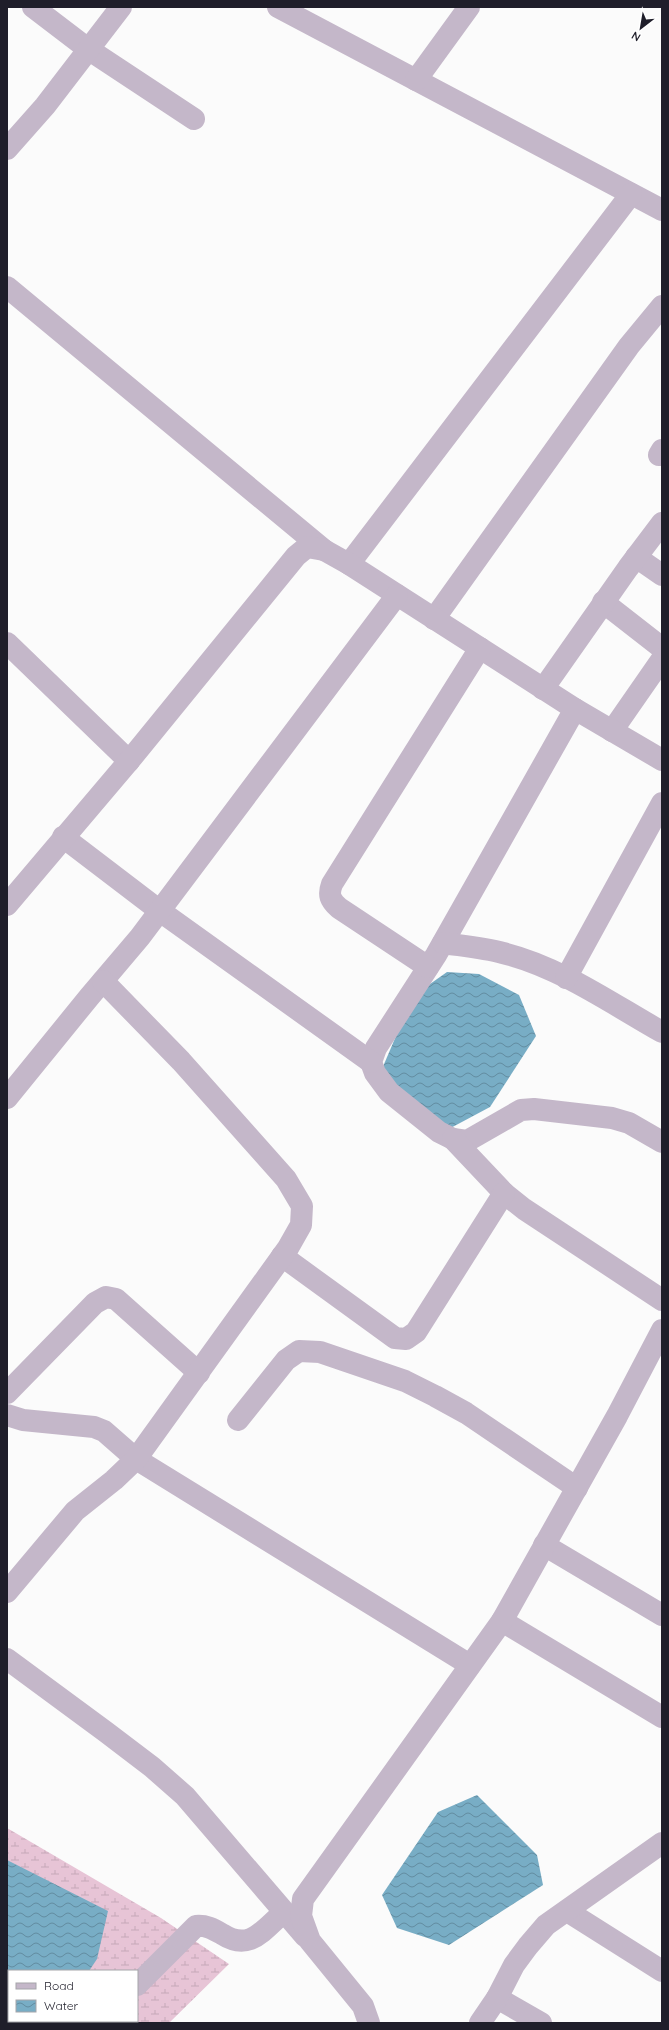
<svg xmlns="http://www.w3.org/2000/svg" width="669" height="2030" font-family="Quicksand,sans-serif">
  <style>
    .wetland { fill: url(#wetland-marsh); fill-rule: evenodd }
    .water { fill: url(#water-waves) }
    .lines { fill: none; stroke-linecap: round; stroke-linejoin: round }
    .minor { stroke: #c4b7c9; stroke-width: 22 }
  </style>
  <defs>
    <pattern id="wetland-marsh" width="20" height="14" patternUnits="userSpaceOnUse"><rect width="20" height="14" fill="#e7c4d6"/><path d="M1 5h8M5 5V1M11 12h8M15 12V8" fill="none" stroke="#c6a8b8"/></pattern>
    <pattern id="water-waves" width="16" height="10" patternUnits="userSpaceOnUse"><rect width="16" height="10" fill="#78adc5"/><path d="M0 5q4-4 8 0t8 0" fill="none" stroke="#628ca0"/></pattern>
  </defs>
  <rect width="100%" height="100%" fill="#fbfbfb"/>
  <!-- wetland -->
  <path class="wetland" d="M7,1828L161,1918L229,1964L169,2023H7ZM9,1971H137V2021H9Z"/>
  <!-- water -->
  <g class="water">
    <polygon points="447,972 479,974 519,995 536,1036 490,1107 445,1131 379,1076 413,996"/>
    <polygon points="477,1795 537,1855 543,1885 449,1945 397,1928 382,1895 438,1812"/>
    <polygon points="7,1860 108,1911 97,1959 89,1971 9,1971 9,2021 54,2021 52,2023 7,2023"/>
  </g>
  <g class="lines">
    <!-- minor -->
    <g class="minor">
      <polyline points="33,7 88,49 194,119"/>
      <polyline points="278,7 662,210"/>
      <polyline points="416,80 469,7"/>
      <polyline points="7,149 45,106 121,7"/>
      <polyline points="7,287 324,550"/>
      <polyline points="659,455 662,450"/>
      <polyline points="636,557 662,575"/>
      <polyline points="349,564 631,194"/>
      <polyline points="603,602 662,648"/>
      <polyline points="434,619 629,346 662,306"/>
      <polyline points="7,643 129,761"/>
      <polyline points="543,689 628,568 662,523"/>
      <polyline points="575,709 436,955 376,1048 371,1062 375,1073 389,1092 439,1132 453,1139 467,1141 521,1110 534,1109 612,1118 629,1123 662,1142"/>
      <polyline points="612,731 662,659"/>
      <polyline points="63,837 160,911 371,1062"/>
      <polyline points="7,905 129,761 296,556 307,547 324,550 349,564 575,709 662,760"/>
      <path d="M443,943C463,946 484,948 503,953C560,967 612,1004 662,1032"/>
      <path d="M428,967L339,908C330,900 328,895 332,884L480,648"/>
      <polyline points="566,978 662,803"/>
      <polyline points="7,1098 90,996 140,937 397,595"/>
      <polyline points="453,1139 504,1193 524,1209 662,1300"/>
      <polyline points="282,1256 395,1338 406,1339 416,1332 504,1193"/>
      <polyline points="7,1393 95,1303 106,1297 116,1299 199,1373"/>
      <polyline points="7,1415 23,1420 94,1427 104,1431 136,1459 470,1665"/>
      <polyline points="238,1420 286,1360 299,1351 320,1352 405,1381 435,1396 466,1413 577,1488"/>
      <polyline points="544,1545 662,1615"/>
      <polyline points="7,1592 75,1511 114,1480 136,1459 288,1248 301,1225 302,1206 286,1179 181,1061 103,981"/>
      <polyline points="502,1621 662,1717"/>
      <polyline points="7,1659 106,1732 152,1767 185,1796 305,1936"/>
      <polyline points="567,1911 662,1971"/>
      <path d="M137,1985L196,1926C206,1925 213,1929 222,1934C250,1952 263,1930 284,1912"/>
      <polyline points="497,1998 541,2023"/>
      <polyline points="99,2023 101,2021"/>
      <polyline points="369,2023 363,2006 310,1941 301,1916 303,1899 502,1621 617,1416 662,1330"/>
      <polyline points="480,2023 497,1998 514,1965 528,1946 546,1925 662,1843"/>
    </g>
  </g>
  <!-- border -->
  <rect width="669" height="2030" fill="none" stroke="#1f1e2a" stroke-width="16"/>
  <!-- legend -->
  <rect x="8" y="1970" width="130" height="52" fill="#ffffff" stroke="#a5a5aa"/>
  <rect x="16" y="1983" width="20" height="6" fill="#c4b7c9" stroke="#a5a5aa"/>
  <text x="44" y="1990" font-size="12" fill="#1f1e2a">Road</text>
  <rect x="16" y="2000" width="20" height="12" fill="url(#water-waves)" stroke="#a5a5aa"/>
  <text x="44" y="2010" font-size="12" fill="#1f1e2a">Water</text>
  <!-- north arrow -->
  <g transform="translate(641 28) rotate(211)" stroke="#ffffff" stroke-width="3" paint-order="stroke">
  <path d="M0-3L7 15L0 10L-7 15Z" fill="#1f1e2a"/>
  <text y="-6" font-size="11" font-weight="bold" text-anchor="middle" fill="#1f1e2a">N</text>
  </g>
</svg>
